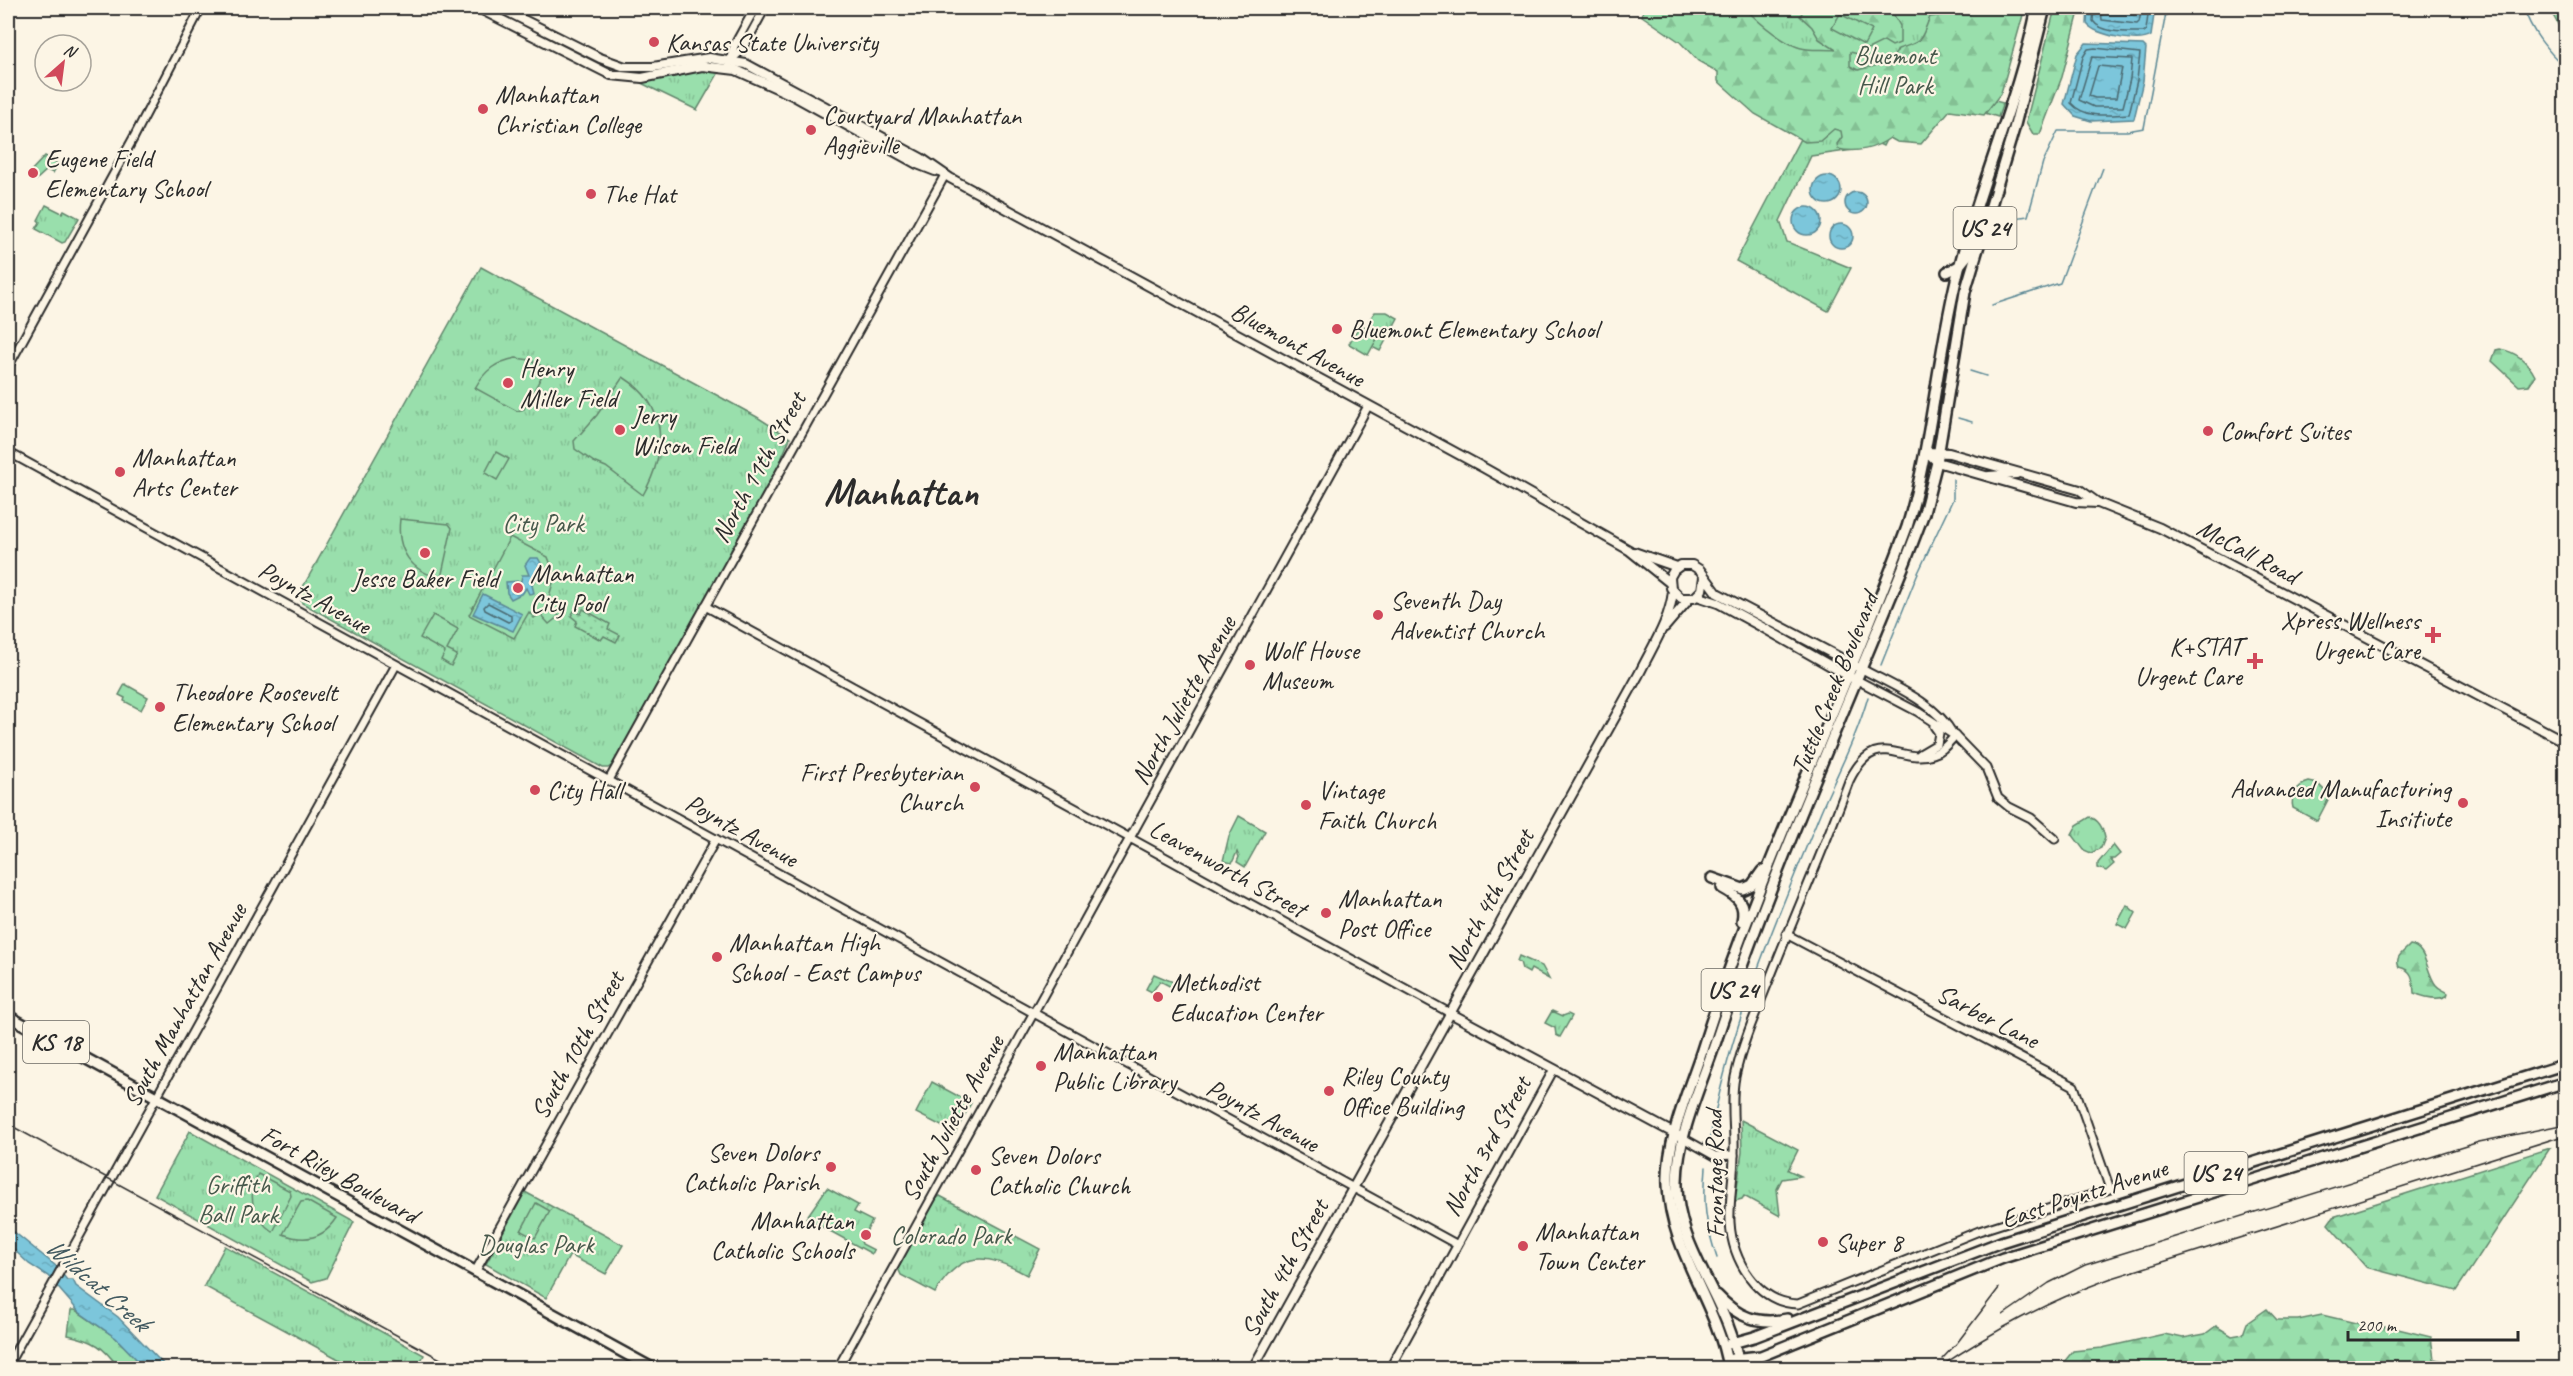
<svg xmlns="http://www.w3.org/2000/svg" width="2573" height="1376" font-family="Caveat,sans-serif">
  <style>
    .grass { fill: url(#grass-tufts); stroke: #62856c; stroke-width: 1.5 }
    .forest { fill: url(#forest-firs); stroke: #62856c; stroke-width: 1.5; fill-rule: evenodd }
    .garden { fill: url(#garden-dots); stroke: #62856c; stroke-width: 1.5 }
    .pitch { fill: #99dfac; stroke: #62856c; stroke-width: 1.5 }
    .water { fill: url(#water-ripples); stroke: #5b8895; stroke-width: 1.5 }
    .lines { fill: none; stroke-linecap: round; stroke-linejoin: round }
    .shore { stroke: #4b6971; stroke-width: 1.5 }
    .stream { stroke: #5b8895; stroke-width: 1.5 }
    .tertiary-casing { stroke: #2b2b2b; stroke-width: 11 }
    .secondary-casing { stroke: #2b2b2b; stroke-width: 12 }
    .trunk-casing { stroke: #2b2b2b; stroke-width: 14 }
    .tertiary { stroke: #fcf5e5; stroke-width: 7 }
    .secondary { stroke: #fcf5e5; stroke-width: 8 }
    .trunk { stroke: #fcf5e5; stroke-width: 9 }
    .rail { stroke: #2b2b2b; stroke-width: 1.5 }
    .poi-dot { fill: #d1495b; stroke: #fcf5e5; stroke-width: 2 }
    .labels { text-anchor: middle; stroke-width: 4.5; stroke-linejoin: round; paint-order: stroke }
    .shield { fill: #fcf5e5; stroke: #6a6863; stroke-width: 1.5 }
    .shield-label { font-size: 24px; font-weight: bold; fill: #2b2b2b }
    .poi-label { font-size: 26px; fill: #2b2b2b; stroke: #fcf5e5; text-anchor: start }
    .park-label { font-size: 26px; fill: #46584b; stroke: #fcf5e5 }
    .street-label { font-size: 26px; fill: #2b2b2b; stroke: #fcf5e5 }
    .water-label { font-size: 27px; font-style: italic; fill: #435a60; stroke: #fcf5e5 }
    .town-label { font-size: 38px; font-weight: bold; fill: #2b2b2b; stroke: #fcf5e5 }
  </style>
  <defs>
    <pattern id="grass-tufts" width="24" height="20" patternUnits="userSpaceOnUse" patternTransform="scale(1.5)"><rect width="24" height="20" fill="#99dfac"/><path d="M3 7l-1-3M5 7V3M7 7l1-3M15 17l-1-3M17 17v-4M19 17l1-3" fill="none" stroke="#84c094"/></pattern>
    <pattern id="forest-firs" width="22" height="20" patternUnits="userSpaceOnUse" patternTransform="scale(1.5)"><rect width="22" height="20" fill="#99dfac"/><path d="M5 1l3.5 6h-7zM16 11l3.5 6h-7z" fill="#84c094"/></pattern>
    <pattern id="garden-dots" width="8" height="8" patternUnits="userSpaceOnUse" patternTransform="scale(1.5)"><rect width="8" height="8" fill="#99dfac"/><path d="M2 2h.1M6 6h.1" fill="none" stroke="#84c094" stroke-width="1.8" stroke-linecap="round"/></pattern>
    <pattern id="water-ripples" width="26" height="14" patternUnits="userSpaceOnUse" patternTransform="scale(1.5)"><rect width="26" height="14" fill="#7bc6db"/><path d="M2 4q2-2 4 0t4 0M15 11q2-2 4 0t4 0" fill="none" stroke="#6aaabc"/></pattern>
  </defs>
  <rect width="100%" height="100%" fill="#fcf5e5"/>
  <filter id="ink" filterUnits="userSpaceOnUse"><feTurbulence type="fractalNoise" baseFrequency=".0167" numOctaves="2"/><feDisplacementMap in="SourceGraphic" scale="12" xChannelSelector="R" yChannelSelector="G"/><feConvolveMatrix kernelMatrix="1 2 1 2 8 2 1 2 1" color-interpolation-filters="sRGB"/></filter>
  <g filter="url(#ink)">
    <!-- grass -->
    <g class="grass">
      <polygon points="1715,8 1958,8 2009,31 1991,100 2003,103 1998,117 1949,102 1889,134 1883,146 1866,138 1860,149 1811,156 1780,221 1787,242 1851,268 1828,311 1736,261 1804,131"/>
      <polygon points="704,70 719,72 697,110 639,82"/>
      <polygon points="45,156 58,164 53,173 47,170 36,180 29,173"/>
      <polygon points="46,205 62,213 64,210 79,218 65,242 62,243 36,229 40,222 38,220"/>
      <polygon points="481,267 757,417 790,438 775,474 614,764 608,768 603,768 302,603 299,594"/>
      <polygon points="1375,312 1387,312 1398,318 1380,351 1372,347 1379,335 1369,320"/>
      <polygon points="125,684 148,697 141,710 124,701 125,698 119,695"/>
      <polygon points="1239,816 1265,831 1245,867 1237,862 1239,857 1237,852 1232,863 1223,861 1229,836"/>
      <path d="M2090,817C2099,820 2103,828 2105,838L2101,848L2091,853L2084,850L2072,834L2077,825Z"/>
      <polygon points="2113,845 2120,854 2114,859 2110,859 2114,864 2106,871 2098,868 2098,863"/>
      <polygon points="2127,905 2136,913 2127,929 2117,924"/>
      <polygon points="1519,956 1542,966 1549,979 1531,969 1529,973 1522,969 1520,962 1517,961"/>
      <polygon points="1154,974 1178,984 1179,991 1160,981 1152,992 1146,989"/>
      <polygon points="1552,1011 1563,1016 1568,1014 1572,1016 1560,1037 1556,1035 1555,1028 1545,1023"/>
      <polygon points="932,1082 971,1103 955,1133 916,1113"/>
      <polygon points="1741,1120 1798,1150 1788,1170 1801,1176 1782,1179 1777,1189 1780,1216 1744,1196 1742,1199 1735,1201 1742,1152"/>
      <polygon points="190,1131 354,1222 326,1278 312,1282 155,1195"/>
      <polygon points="827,1188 858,1205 854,1212 872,1221 861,1241 862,1244 874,1250 872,1254 806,1218"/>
      <polygon points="525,1192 623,1245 606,1274 570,1255 546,1298 486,1264"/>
      <path d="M940,1196L1040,1249L1027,1275C986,1253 961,1249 935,1293L901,1275L898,1268L936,1199Z"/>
      <polygon points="225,1246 424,1355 417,1368 355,1368 204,1286"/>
    </g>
    <!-- forest -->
    <g class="forest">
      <path d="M1643,8H1745C1758,22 1788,48 1807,49C1817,50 1826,49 1836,50L1819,39L1812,27L1800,16L1805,8H1890L1900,26V43L1892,46L1884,41L1858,54L1850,52V66L1858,70C1873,66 1892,65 1898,49C1925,41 1920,40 1930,17L1952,14L1969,15L1974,8H2025L2001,93L1984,115L1950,110L1921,144L1897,142L1890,138C1875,149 1856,153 1838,149L1837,144L1842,137L1841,131L1834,129L1820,141L1805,142L1755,114L1718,81V72L1698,61L1680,42L1642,16ZM1840,14L1872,30L1864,45L1832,28Z"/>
      <polygon points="2055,8 2080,8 2062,77 2040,134 2033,134 2026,122"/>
      <polygon points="2549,8 2565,8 2565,37"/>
      <path d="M2500,349C2516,352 2528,362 2535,376L2529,385L2519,386L2492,361L2496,350Z"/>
      <path d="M2410,945C2427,947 2426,973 2436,985C2439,989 2444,990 2448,993L2447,996C2437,1001 2424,997 2414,993C2413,981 2414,970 2399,967C2394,956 2404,952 2410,945Z"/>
      <polygon points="2550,1148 2456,1291 2366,1267 2328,1224 2333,1217"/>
      <polygon points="2267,1309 2277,1320 2298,1320 2322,1315 2360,1324 2394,1328 2431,1337 2434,1359 2481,1368 2059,1368 2073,1351 2102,1348 2164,1334 2183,1338 2205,1334 2216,1326 2232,1336 2243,1334 2247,1323"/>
      <path d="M71,1310H75L116,1338L145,1368H119C103,1346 95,1341 68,1335Z"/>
    </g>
    <!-- garden -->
    <polygon class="garden" points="583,609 610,624 608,629 620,635 616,642 604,636 601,640 575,626 577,621 571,616 574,611 581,614"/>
    <!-- pitch -->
    <g class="pitch">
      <polygon points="1360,324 1379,335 1368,355 1349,344"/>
      <path d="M516,358L530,360L546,368L524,409L517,411L475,388C485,370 496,362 516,358Z"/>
      <path d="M623,377C669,406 667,452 643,495L606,467L594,462L575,449L574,441L597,415Z"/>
      <polygon points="496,452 509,459 497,480 485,473"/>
      <path d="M400,519L449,524L452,528L441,578C411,572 396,550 400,519Z"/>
      <polygon points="510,537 548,557 555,576 548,600 559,616 549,624 540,614 534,618 529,612 514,638 469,615"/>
      <polygon points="433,615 458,629 447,650 457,655 451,666 441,660 445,652 420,638"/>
      <path d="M2309,782L2318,784L2330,796L2317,821L2293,808C2290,796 2297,785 2309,782Z"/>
      <path d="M258,1174L290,1191L291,1196L273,1232C252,1217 247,1196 258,1174Z"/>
      <path d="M307,1201L337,1218C324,1238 306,1243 283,1234L301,1202Z"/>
      <polygon points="536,1203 550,1211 535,1238 521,1231"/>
    </g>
    <!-- water -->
    <g class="water">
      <path d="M2088,8H2155L2151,36C2139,44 2096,35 2087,24Z"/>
      <polygon points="2086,43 2143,45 2146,48 2143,81 2134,119 2091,121 2075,116 2064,104 2077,54"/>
      <circle cx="1827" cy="190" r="14"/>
      <circle cx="1856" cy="203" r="11"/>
      <circle cx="1807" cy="221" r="14"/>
      <circle cx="1841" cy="236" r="12"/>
      <polygon points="530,558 538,558 542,565 532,585 534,593 529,594 526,588 523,593 511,599 507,593 506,582 521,581 522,575 529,575 525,565"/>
      <polygon points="483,594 522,614 513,631 473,614"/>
      <polygon points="8,1227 56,1266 67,1280 73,1280 76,1286 118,1317 167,1368 145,1368 116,1338 79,1312 48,1276 29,1264 8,1244"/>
    </g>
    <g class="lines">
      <!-- shore -->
      <g class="shore">
        <path d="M2094,8L2093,21C2102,34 2129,32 2143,32L2146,30L2149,8"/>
        <polyline points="2101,8 2102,20 2137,24 2139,22 2142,8"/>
        <path d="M2095,48L2140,53L2137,80L2129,114C2109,115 2085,119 2071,103L2083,57L2088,49Z"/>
        <polygon points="2092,57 2132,59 2130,79 2123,107 2094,107 2079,100"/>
        <polygon points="2098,66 2122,68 2116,98 2095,98 2089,96"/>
        <polygon points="488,603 511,615 511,621 508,622 485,610 484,607"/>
      </g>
      <!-- stream -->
      <g class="stream">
        <path d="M2524,8C2530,30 2549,53 2566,68"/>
        <polyline points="2007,219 2028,216 2043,162 2058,131 2127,131 2144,128 2167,8"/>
        <polyline points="1992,305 2060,283 2103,168"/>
        <polyline points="1970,371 1986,376"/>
        <polyline points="1958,418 1972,422"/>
        <polyline points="1881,665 1917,575 1953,499 1953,479"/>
        <path d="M1710,1139C1730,1024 1777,919 1821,811C1837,774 1857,736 1868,697"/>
        <path d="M1706,1167C1703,1203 1705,1223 1717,1258"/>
      </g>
      <!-- tertiary casing -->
      <g class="tertiary-casing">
        <g id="tertiary">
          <polyline points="731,60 742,50 765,8"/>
          <polyline points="729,65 734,46 755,8"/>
          <polyline points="8,367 134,137 201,8"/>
          <polyline points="8,452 1456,1244"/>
          <polyline points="705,606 1450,1013"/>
          <path d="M1862,669C1893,686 1935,702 1953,734"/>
          <polyline points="1857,680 1918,712 1955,736 1986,768 1998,798 2009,807 2031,818 2055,839"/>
          <polyline points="1920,754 1937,744 1939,733 1934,726"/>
          <polyline points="609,780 945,175"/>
          <path d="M1786,934L2074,1086L2110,1189L1979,1231L1798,1304C1757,1303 1732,1260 1730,1222C1729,1199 1734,1176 1734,1154C1735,1129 1730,1101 1735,1077C1742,1043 1757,1010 1770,978C1796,912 1825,847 1849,781C1876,726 1900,765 1933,754C1943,751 1948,743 1955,736"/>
          <polyline points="1683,1138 1715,1156 1734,1155"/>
          <polyline points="475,1272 716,839"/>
          <polyline points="8,1365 396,665"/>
          <polyline points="838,1368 1368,406"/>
          <polyline points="1390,1368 1554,1069"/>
        </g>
      </g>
      <!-- secondary casing -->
      <g class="secondary-casing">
        <g id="secondary">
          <polyline points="478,8 611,75 642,78 702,66 736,70 792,95 917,164 935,171"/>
          <polyline points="500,8 600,58 625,67 653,67 709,58 746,64 921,158 950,178 1484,468 1629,550 1670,583"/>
          <polyline points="1927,452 1949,453 2080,490 2098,503 2160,528 2566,742"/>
          <polyline points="1927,452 1937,462 2076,502 2098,503"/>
          <polyline points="1989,476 2016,474"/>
          <polyline points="1634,552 1677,567"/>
          <polyline points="1704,577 1702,590 1694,598 1681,598 1671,588 1670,577 1674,570 1681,565 1692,565 1700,570 1717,593 1856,666"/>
          <polyline points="1697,596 1718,603 1762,627 1852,678"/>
          <polyline points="1665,627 1689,599"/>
          <polyline points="1450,1013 1679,1136"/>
          <polyline points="1256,1363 1266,1368"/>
          <path d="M1253,1368L1639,674C1652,647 1670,621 1673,591"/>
        </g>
      </g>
      <!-- trunk casing -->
      <g class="trunk-casing">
        <g id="trunk">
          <polyline points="1947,272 1959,266 1976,245"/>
          <polyline points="1712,878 1743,889 1752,885 1762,871"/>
          <path d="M1722,888C1737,896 1746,903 1742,921"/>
          <polyline points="8,1016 652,1368"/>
          <path d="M1717,1295C1737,1317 1758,1325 1787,1319"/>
          <polyline points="1729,1344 1754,1337 2001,1242 2566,1064"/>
          <polyline points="1732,1359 1761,1356 2003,1258 2566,1082"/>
          <path d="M1728,1368C1718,1304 1670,1252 1668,1185C1666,1140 1688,1092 1702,1050C1758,871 1842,703 1907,527C1933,441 1937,351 1960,264C1982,178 2019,96 2037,8"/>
          <path d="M1739,1368C1732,1302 1675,1250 1677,1181C1678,1133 1701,1086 1716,1041C1770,878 1841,720 1906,560L1924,513L1937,462L1965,292L2014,129L2045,8"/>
          <polyline points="1747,1368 1759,1357"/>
        </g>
      </g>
      <!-- tertiary -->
      <use href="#tertiary" class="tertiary"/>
      <!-- secondary -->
      <use href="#secondary" class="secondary"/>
      <!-- trunk -->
      <use href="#trunk" class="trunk"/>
      <!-- rail -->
      <g class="rail">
        <polyline points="8,1124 457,1368"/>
        <polyline points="2003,1315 2049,1283 2085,1265 2479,1142 2561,1125"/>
        <polyline points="1942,1359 1957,1343 1999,1288"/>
        <path d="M1938,1368C1995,1330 2044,1303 2109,1279L2566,1135"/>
      </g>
    </g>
  </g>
  <!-- markers -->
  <g class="poi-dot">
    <circle cx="654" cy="42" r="6"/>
    <circle cx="483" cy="109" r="6"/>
    <circle cx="811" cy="130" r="6"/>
    <circle cx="33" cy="173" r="6"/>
    <circle cx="591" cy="194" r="6"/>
    <circle cx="1337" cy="329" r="6"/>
    <circle cx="508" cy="383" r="6"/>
    <circle cx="620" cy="430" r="6"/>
    <circle cx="2208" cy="431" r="6"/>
    <circle cx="120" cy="472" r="6"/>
    <circle cx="425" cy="553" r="6"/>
    <circle cx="518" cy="588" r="6"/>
    <circle cx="1378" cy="615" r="6"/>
    <path d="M2430 626h6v6h6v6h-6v6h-6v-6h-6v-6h6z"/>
    <path d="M2252 652h6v6h6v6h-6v6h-6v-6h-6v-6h6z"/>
    <circle cx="1250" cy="665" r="6"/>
    <circle cx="160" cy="707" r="6"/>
    <circle cx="975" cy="787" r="6"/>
    <circle cx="535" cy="790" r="6"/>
    <circle cx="2463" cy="803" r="6"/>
    <circle cx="1306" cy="805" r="6"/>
    <circle cx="1326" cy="913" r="6"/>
    <circle cx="717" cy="957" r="6"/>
    <circle cx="1158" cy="997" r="6"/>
    <circle cx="1041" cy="1066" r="6"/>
    <circle cx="1329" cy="1091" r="6"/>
    <circle cx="831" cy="1167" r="6"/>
    <circle cx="976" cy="1170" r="6"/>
    <circle cx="866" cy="1235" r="6"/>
    <circle cx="1823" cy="1242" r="6"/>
    <circle cx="1523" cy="1246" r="6"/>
  </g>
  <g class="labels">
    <!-- shield labels -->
    <g class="shield">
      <rect x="1953.5" y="207" width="63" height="42" rx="4.5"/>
      <rect x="1701.5" y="969" width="63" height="42" rx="4.5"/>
      <rect x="23" y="1021" width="66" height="42" rx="4.5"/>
      <rect x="2184.5" y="1152" width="63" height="42" rx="4.5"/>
    </g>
    <g class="shield-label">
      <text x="1985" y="236">US 24</text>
      <text x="1733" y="998">US 24</text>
      <text x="56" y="1050">KS 18</text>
      <text x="2216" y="1181">US 24</text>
    </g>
    <!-- poi labels -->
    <g class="poi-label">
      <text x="666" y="51">Kansas State University</text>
      <text x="495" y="103">Manhattan<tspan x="495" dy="30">Christian College</tspan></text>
      <text x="823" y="124">Courtyard Manhattan<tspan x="823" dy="30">Aggieville</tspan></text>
      <text x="45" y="167">Eugene Field<tspan x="45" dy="30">Elementary School</tspan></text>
      <text x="603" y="203">The Hat</text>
      <text x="1349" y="338">Bluemont Elementary School</text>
      <text x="520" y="377">Henry<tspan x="520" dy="30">Miller Field</tspan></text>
      <text x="632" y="424">Jerry<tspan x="632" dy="30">Wilson Field</tspan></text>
      <text x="2220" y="440">Comfort Suites</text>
      <text x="132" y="466">Manhattan<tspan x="132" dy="30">Arts Center</tspan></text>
      <text x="530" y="582">Manhattan<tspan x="530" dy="30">City Pool</tspan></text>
      <text x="425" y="587" text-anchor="middle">Jesse Baker Field</text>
      <text x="1390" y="609">Seventh Day<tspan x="1390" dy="30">Adventist Church</tspan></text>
      <text x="2420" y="629" text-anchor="end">Xpress Wellness<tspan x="2420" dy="30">Urgent Care</tspan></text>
      <text x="2242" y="655" text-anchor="end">K+STAT<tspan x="2242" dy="30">Urgent Care</tspan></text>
      <text x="1262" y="659">Wolf House<tspan x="1262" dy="30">Museum</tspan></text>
      <text x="172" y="701">Theodore Roosevelt<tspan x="172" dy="30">Elementary School</tspan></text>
      <text x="963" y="781" text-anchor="end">First Presbyterian<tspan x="963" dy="30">Church</tspan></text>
      <text x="2451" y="797" text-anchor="end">Advanced Manufacturing<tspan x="2451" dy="30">Insitiute</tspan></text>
      <text x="547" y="799">City Hall</text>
      <text x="1318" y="799">Vintage<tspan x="1318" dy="30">Faith Church</tspan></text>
      <text x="1338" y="907">Manhattan<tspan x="1338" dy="30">Post Office</tspan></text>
      <text x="729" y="951">Manhattan High<tspan x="729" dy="30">School - East Campus</tspan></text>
      <text x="1170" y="991">Methodist<tspan x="1170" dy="30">Education Center</tspan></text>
      <text x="1053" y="1060">Manhattan<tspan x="1053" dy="30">Public Library</tspan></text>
      <text x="1341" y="1085">Riley County<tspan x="1341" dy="30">Office Building</tspan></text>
      <text x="819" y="1161" text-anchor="end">Seven Dolors<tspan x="819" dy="30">Catholic Parish</tspan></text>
      <text x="988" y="1164">Seven Dolors<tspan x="988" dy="30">Catholic Church</tspan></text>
      <text x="854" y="1229" text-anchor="end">Manhattan<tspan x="854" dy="30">Catholic Schools</tspan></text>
      <text x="1535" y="1240">Manhattan<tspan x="1535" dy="30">Town Center</tspan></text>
      <text x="1835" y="1251">Super 8</text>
    </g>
    <!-- park labels -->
    <g class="park-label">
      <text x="1895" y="64">Bluemont<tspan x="1895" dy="30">Hill Park</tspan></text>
      <text x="543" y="532">City Park</text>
      <text x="238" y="1193">Griffith<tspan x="238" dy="30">Ball Park</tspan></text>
      <text x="951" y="1244">Colorado Park</text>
      <text x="536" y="1253">Douglas Park</text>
    </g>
    <!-- street labels -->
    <g class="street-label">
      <text transform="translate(1298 344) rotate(29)" y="9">Bluemont Avenue</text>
      <text transform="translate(758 467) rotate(-61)" y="9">North 11th Street</text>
      <text transform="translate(2248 551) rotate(28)" y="9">McCall Road</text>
      <text transform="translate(315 597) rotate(29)" y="9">Poyntz Avenue</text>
      <text transform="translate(1834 683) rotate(-68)" y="9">Tuttle Creek Boulevard</text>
      <text transform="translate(1183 700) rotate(-61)" y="9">North Juliette Avenue</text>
      <text transform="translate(742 830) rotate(29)" y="9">Poyntz Avenue</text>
      <text transform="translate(1228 868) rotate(29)" y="9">Leavenworth Street</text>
      <text transform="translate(1489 899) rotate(-61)" y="9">North 4th Street</text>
      <text transform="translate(184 1005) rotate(-61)" y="9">South Manhattan Avenue</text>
      <text transform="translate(1988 1016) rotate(27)" y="9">Sarber Lane</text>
      <text transform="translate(577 1045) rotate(-61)" y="9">South 10th Street</text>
      <text transform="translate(1263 1115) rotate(29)" y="9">Poyntz Avenue</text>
      <text transform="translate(952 1118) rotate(-61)" y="9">South Juliette Avenue</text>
      <text transform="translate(1486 1146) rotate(-61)" y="9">North 3rd Street</text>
      <text transform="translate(340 1174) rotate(29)" y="9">Fort Riley Boulevard</text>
      <text transform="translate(1714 1174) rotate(-91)" y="9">Frontage Road</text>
      <text transform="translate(2084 1193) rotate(-18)" y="9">East Poyntz Avenue</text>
      <text transform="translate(1284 1268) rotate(-61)" y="9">South 4th Street</text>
    </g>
    <!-- water labels -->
    <g class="water-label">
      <text transform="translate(98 1284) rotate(41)" y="9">Wildcat Creek</text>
    </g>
    <!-- town labels -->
    <g class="town-label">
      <text x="901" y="505">Manhattan</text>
    </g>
  </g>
  <!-- margin -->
  <rect width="2573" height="1376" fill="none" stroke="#fcf5e5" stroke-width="30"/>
  <rect x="15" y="15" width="2543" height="1346" fill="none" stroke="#2b2b2b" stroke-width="2" filter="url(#ink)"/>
  <!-- north arrow -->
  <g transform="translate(63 63) rotate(28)"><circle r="28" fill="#fcf5e5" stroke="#a8a49b" stroke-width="1.5"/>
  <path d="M0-4.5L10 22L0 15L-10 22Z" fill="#d1495b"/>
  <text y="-9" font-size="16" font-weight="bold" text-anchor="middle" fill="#2b2b2b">N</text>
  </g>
  <!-- scale -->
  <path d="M2348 1331v9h170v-9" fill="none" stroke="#2b2b2b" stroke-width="3"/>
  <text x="2357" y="1331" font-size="18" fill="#2b2b2b" stroke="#fcf5e5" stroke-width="4.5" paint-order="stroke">200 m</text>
</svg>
